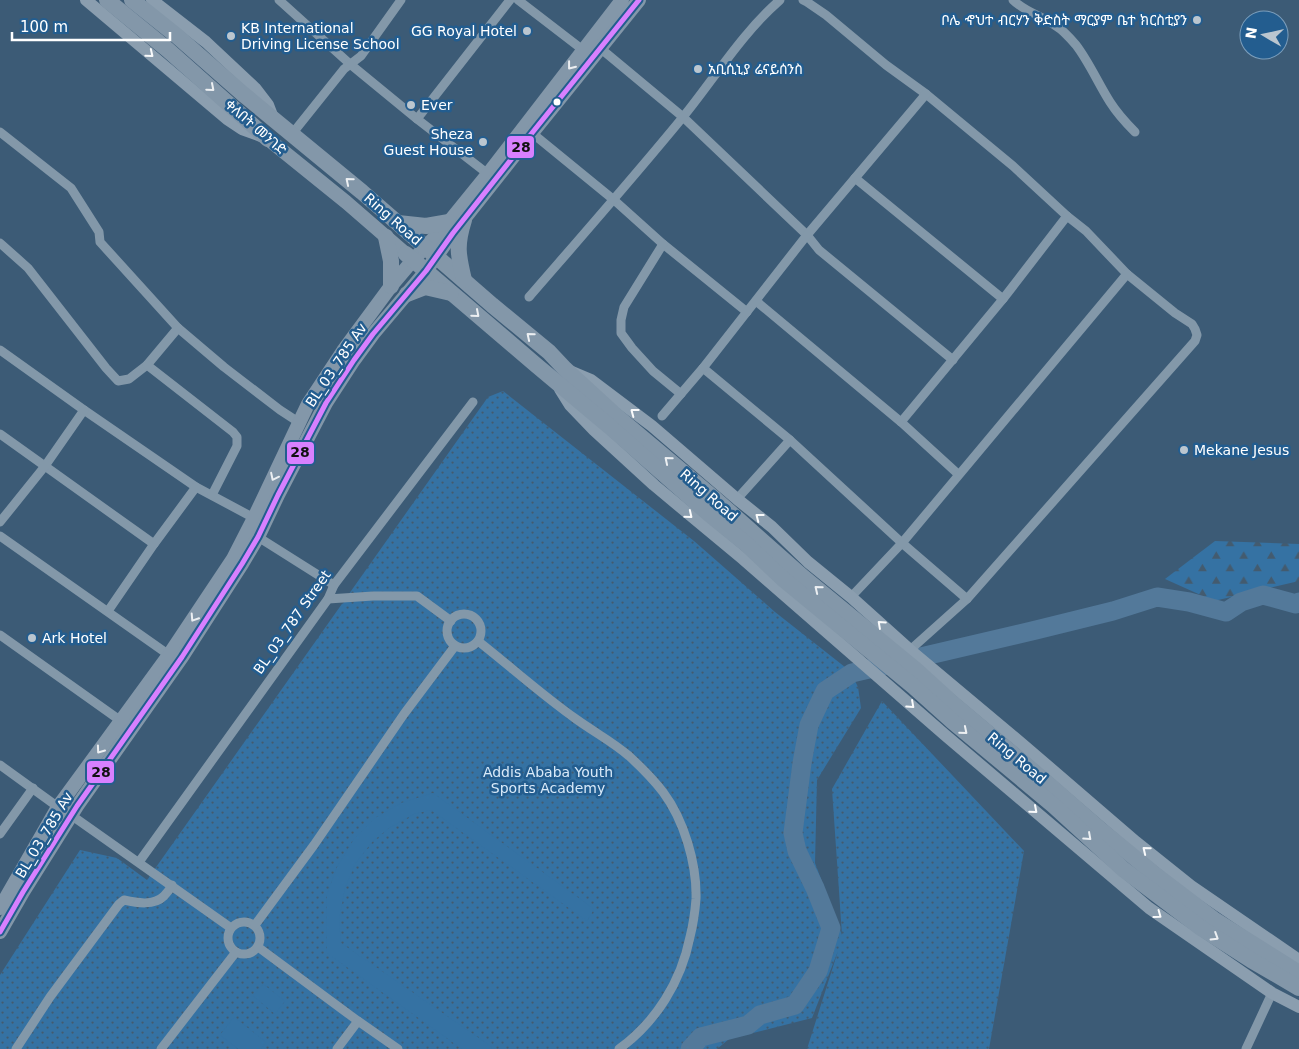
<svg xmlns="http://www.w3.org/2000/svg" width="1299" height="1049" font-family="'DejaVu Sans','Noto Sans Ethiopic',sans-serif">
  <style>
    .forest { fill: url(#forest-firs) }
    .park { fill: url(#park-dots) }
    .garden { fill: #3572a3 }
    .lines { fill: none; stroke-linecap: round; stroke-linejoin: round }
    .river { stroke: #53799a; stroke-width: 19 }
    .street { stroke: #8398a9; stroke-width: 9 }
    .secondary { stroke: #8b9eaf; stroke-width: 12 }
    .primary { stroke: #8397a9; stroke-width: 14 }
    .highway { stroke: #8397a9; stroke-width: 16 }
    .bus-1-casing { stroke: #235d8f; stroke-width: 9 }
    .bus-1 { stroke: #d880ff; stroke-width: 5 }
    .oneway { stroke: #f9fafb }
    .oneway2 { stroke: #eceff2 }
    .poi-dot { fill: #bbc6cf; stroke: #235d8f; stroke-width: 2 }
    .bus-dot { fill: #fff; stroke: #235d8f; stroke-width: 2 }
    .labels { text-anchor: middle; stroke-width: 5; stroke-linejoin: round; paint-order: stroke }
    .poi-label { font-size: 14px; fill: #fff; stroke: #235d8f; text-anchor: start }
    .street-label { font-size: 14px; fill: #fff; stroke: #235d8f }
    .park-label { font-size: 14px; fill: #d9eaf9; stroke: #235d8f }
    .line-badge { stroke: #235d8f; stroke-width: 2 }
    .pale-badge-label { font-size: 14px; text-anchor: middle; font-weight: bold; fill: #111 }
  </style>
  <defs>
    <pattern id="forest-firs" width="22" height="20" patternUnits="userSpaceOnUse" patternTransform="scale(1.25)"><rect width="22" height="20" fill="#3572a3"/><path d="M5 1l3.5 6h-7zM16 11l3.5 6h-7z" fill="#435b6f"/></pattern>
    <pattern id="park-dots" width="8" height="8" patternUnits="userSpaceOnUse" patternTransform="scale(1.25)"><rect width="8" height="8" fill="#3572a3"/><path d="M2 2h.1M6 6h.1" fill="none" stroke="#435b6f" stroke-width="1.8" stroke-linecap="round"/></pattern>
  </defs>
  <rect width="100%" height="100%" fill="#3c5b76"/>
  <!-- forest -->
  <polygon class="forest" points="1215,541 1299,544 1299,581 1214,601 1165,579"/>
  <!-- park -->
  <polygon class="park" points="503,391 694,541 775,612 850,671 858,687 861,708 817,780 815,863 842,935 832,789 882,701 1024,851 989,1049 807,1049 838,951 812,1018 729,1039 717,1049 0,1049 0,975 80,850 117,858 147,880 488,397"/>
  <!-- garden -->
  <g class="garden">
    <polygon points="433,793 594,909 587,921 431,810 414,814 389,828 372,842 355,864 345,888 339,920 341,943 492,1047 491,1049 462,1049 327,953 326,926 327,894 337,867 354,839 375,818 401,803"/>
    <polygon points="263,984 285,1001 275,1014 253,996"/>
    <polygon points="234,1017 266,1042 261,1049 238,1049 220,1035"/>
  </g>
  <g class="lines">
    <!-- river -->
    <polyline class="river" points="690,1049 701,1037 748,1025 760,1015 795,1005 818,971 831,928 815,888 797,851 793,833 802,763 809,725 825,691 852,673 1036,630 1113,611 1157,597 1189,602 1226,612 1241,602 1263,595 1296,604 1299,602"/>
    <!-- street -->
    <g class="street">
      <polyline points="279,0 350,64 417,119 488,174"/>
      <polyline points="518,0 583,50"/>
      <polyline points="803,0 807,2 826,15 886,65 926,94 1013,166 1067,216 1086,231 1127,274 1175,313 1192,324 1195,329 1197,335 1195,341 967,599 910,650"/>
      <path d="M1013,0C1025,12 1042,16 1056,26C1063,30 1070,38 1076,45C1089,62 1098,83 1110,102C1117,113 1125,122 1135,132"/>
      <polyline points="600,48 683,117 807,235 819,250 953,360"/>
      <polyline points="417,119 510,0"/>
      <polyline points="0,132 71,188 99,232 100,242 178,328 224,367 280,410 300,423"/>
      <polyline points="532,133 614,200 663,244 747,312"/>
      <polyline points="292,134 344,69 361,56 401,0"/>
      <polyline points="855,178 1003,299"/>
      <polyline points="0,243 28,268 106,368 118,381 129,379 147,365 178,328"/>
      <polyline points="663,244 624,307 621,320 621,333 632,348 653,371 681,394"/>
      <path d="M529,297C581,237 633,178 683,117C714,79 742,33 780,0"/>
      <polyline points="756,301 901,422 958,474"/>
      <polyline points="0,350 84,410 196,487 254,518"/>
      <polyline points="147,365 233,432 237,437 237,446 212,495"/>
      <polyline points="703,368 790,440 902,543 967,599"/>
      <polyline points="662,416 703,368 807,235 926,94"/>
      <polyline points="901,422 1003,299 1067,216"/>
      <polyline points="0,434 154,544"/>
      <polyline points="737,499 790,440"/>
      <polyline points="0,522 45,466 84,410"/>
      <polyline points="0,536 169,655"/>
      <polyline points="258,537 334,585"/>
      <polyline points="851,597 902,543 1127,274"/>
      <polyline points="328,599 373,596 417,596 451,621"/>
      <polyline points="108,611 154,544 196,487"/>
      <circle cx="464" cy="631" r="17"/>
      <polyline points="0,635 121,721"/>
      <path d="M478,641C511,667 542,695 576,719C594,732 613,742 629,756C641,767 653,779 663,792C684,820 697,864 696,899C695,912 693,925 690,937C681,982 656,1022 619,1049"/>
      <polyline points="0,765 58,807 71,815 231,928"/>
      <polyline points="0,834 33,788"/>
      <polyline points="139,862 328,599 334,585 473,402"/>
      <circle cx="244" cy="938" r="16"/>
      <polyline points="255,925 314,845 404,714 455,646"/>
      <polyline points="258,947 358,1021 398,1049"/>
      <path d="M16,1049L50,997L119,904L124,900C137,903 154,906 164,896C167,893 170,889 172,885"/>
      <polyline points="161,1049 236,952"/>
      <polyline points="337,1049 358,1021"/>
      <polyline points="1246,1049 1272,993"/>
    </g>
    <!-- secondary -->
    <g class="secondary">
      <polyline points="86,0 227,119 242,129 261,136"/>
      <polyline points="152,0 206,42 255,88 268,105 273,118"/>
      <polyline points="572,372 591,380 652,426 737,499 772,527 808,562 851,597 910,650 1021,743 1136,842 1191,886 1299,960"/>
      <polyline points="560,389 570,405 594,430 654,485 743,559 945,735 1149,908 1272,993 1299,1007"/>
    </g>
    <!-- primary -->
    <g class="primary">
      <polyline points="268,139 346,202 406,254"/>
      <polyline points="0,908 58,807 169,655 233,559 254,518 308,404 343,351 391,286 413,260 449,222 488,174 622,0"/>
      <polyline points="0,932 23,892 77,806 182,657 242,564 258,537 278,495 326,403 354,360 373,334 426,271 453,233 532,133 639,0"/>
    </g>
    <!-- highway -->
    <g class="highway">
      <polyline points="107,0 168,50 268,139"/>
      <polyline points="132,0 177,36 243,94 362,192 492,305 549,352 565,369 613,413 714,498 803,577 916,670 949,700 1045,781 1101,830 1152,872 1215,920 1299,973"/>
      <polyline points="398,223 426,226 449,222"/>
      <polyline points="386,237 391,261 391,286"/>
      <polyline points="406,254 536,365 609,426 709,514 746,544 783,579 913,686 952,721 1053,805 1123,869 1201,928 1251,960 1299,988"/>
      <path d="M464,280C458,255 456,245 464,220"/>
      <polyline points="407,294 425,287 451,293"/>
    </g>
    <!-- bus-1 casing -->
    <g class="bus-1-casing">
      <polyline id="bus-1" points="0,932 23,892 77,806 182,657 242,564 258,537 278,495 326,403 354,360 373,334 426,271 453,233 532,133 639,0"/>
    </g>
    <!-- bus-1 -->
    <use href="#bus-1" class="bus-1"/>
  </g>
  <!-- one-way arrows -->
  <defs><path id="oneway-chevron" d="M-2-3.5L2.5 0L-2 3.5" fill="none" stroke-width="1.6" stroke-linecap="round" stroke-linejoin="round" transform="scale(1.25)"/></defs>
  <g class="oneway">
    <use href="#oneway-chevron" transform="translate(150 54) rotate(39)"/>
    <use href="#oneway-chevron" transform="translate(634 412) rotate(-143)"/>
    <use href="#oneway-chevron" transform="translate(689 515) rotate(39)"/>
    <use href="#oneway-chevron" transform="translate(759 517) rotate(-142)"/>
    <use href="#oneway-chevron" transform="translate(881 624) rotate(-138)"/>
    <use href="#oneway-chevron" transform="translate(911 705) rotate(42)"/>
    <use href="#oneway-chevron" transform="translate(1034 810) rotate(41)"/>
    <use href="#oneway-chevron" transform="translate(1146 850) rotate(-141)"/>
    <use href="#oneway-chevron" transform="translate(1158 915) rotate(36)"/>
  </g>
  <g class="oneway2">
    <use href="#oneway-chevron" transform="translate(571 66) rotate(128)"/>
    <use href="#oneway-chevron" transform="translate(211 88) rotate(41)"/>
    <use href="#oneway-chevron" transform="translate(349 181) rotate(-140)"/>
    <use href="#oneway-chevron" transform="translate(476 314) rotate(41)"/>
    <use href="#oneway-chevron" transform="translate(530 336) rotate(-140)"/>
    <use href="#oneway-chevron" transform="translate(668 460) rotate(-140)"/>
    <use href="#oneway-chevron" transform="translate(274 477) rotate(116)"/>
    <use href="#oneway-chevron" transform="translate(818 589) rotate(-141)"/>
    <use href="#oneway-chevron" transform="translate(194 618) rotate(123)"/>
    <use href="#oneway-chevron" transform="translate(964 731) rotate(40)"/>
    <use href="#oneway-chevron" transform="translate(100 750) rotate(126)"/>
    <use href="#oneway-chevron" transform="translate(1088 837) rotate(42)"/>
    <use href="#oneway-chevron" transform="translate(1215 937) rotate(32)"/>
  </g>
  <!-- markers -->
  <g class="poi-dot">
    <circle cx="1197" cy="20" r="5"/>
    <circle cx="527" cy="31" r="5"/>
    <circle cx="231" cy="36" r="5"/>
    <circle cx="698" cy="69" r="5"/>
    <circle cx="411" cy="105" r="5"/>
    <circle cx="483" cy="142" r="5"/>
    <circle cx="1184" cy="450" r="5"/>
    <circle cx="32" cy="638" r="5"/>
  </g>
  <circle class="bus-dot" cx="557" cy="102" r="4.5"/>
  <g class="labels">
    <!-- poi labels -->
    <g class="poi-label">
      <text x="1187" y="25" text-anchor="end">ቦሌ ኆህተ ብርሃን ቅድስት ማርያም ቤተ ክርስቲያን</text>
      <text x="241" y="33">KB International<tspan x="241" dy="16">Driving License School</tspan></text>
      <text x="517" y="36" text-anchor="end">GG Royal Hotel</text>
      <text x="708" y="74">አቢሲኒያ ሬናይሰንስ</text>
      <text x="421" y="110">Ever</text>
      <text x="473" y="139" text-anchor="end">Sheza<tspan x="473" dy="16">Guest House</tspan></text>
      <text x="1194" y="455">Mekane Jesus</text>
      <text x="42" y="643">Ark Hotel</text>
    </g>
    <!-- street labels -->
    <g class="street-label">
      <text transform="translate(256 127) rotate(41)" y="5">ቀለበት መንገድ</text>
      <text transform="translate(393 219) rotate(41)" y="5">Ring Road</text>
      <text transform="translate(336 365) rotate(-56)" y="5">BL_03_785 Av</text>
      <text transform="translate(709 495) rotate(41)" y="5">Ring Road</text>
      <text transform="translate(292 622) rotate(-55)" y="5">BL_03_787 Street</text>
      <text transform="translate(1017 758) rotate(40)" y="5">Ring Road</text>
      <text transform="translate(44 835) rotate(-59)" y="5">BL_03_785 Av</text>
    </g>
    <!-- park labels -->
    <g class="park-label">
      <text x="548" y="777">Addis Ababa Youth<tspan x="548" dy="16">Sports Academy</tspan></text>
    </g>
  </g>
  <g class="line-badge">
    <rect x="506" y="135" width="29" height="24" rx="5" fill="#d880ff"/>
    <rect x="286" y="441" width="29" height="24" rx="5" fill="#d880ff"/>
    <rect x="86" y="760" width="29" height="24" rx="5" fill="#d880ff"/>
  </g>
  <g class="pale-badge-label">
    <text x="521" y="152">28</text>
    <text x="300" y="457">28</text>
    <text x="101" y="777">28</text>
  </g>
  <!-- north arrow -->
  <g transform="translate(1264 35) rotate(279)"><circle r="24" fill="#235d8f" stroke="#7b9ebc"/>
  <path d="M0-4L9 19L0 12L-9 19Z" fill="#bbc6cf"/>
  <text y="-8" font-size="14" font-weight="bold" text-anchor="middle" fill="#ffffff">N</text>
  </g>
  <!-- scale -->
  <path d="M12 32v8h158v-8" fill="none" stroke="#ffffff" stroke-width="2.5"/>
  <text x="20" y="32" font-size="15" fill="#ffffff" stroke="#235d8f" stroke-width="4" paint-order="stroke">100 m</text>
</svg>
